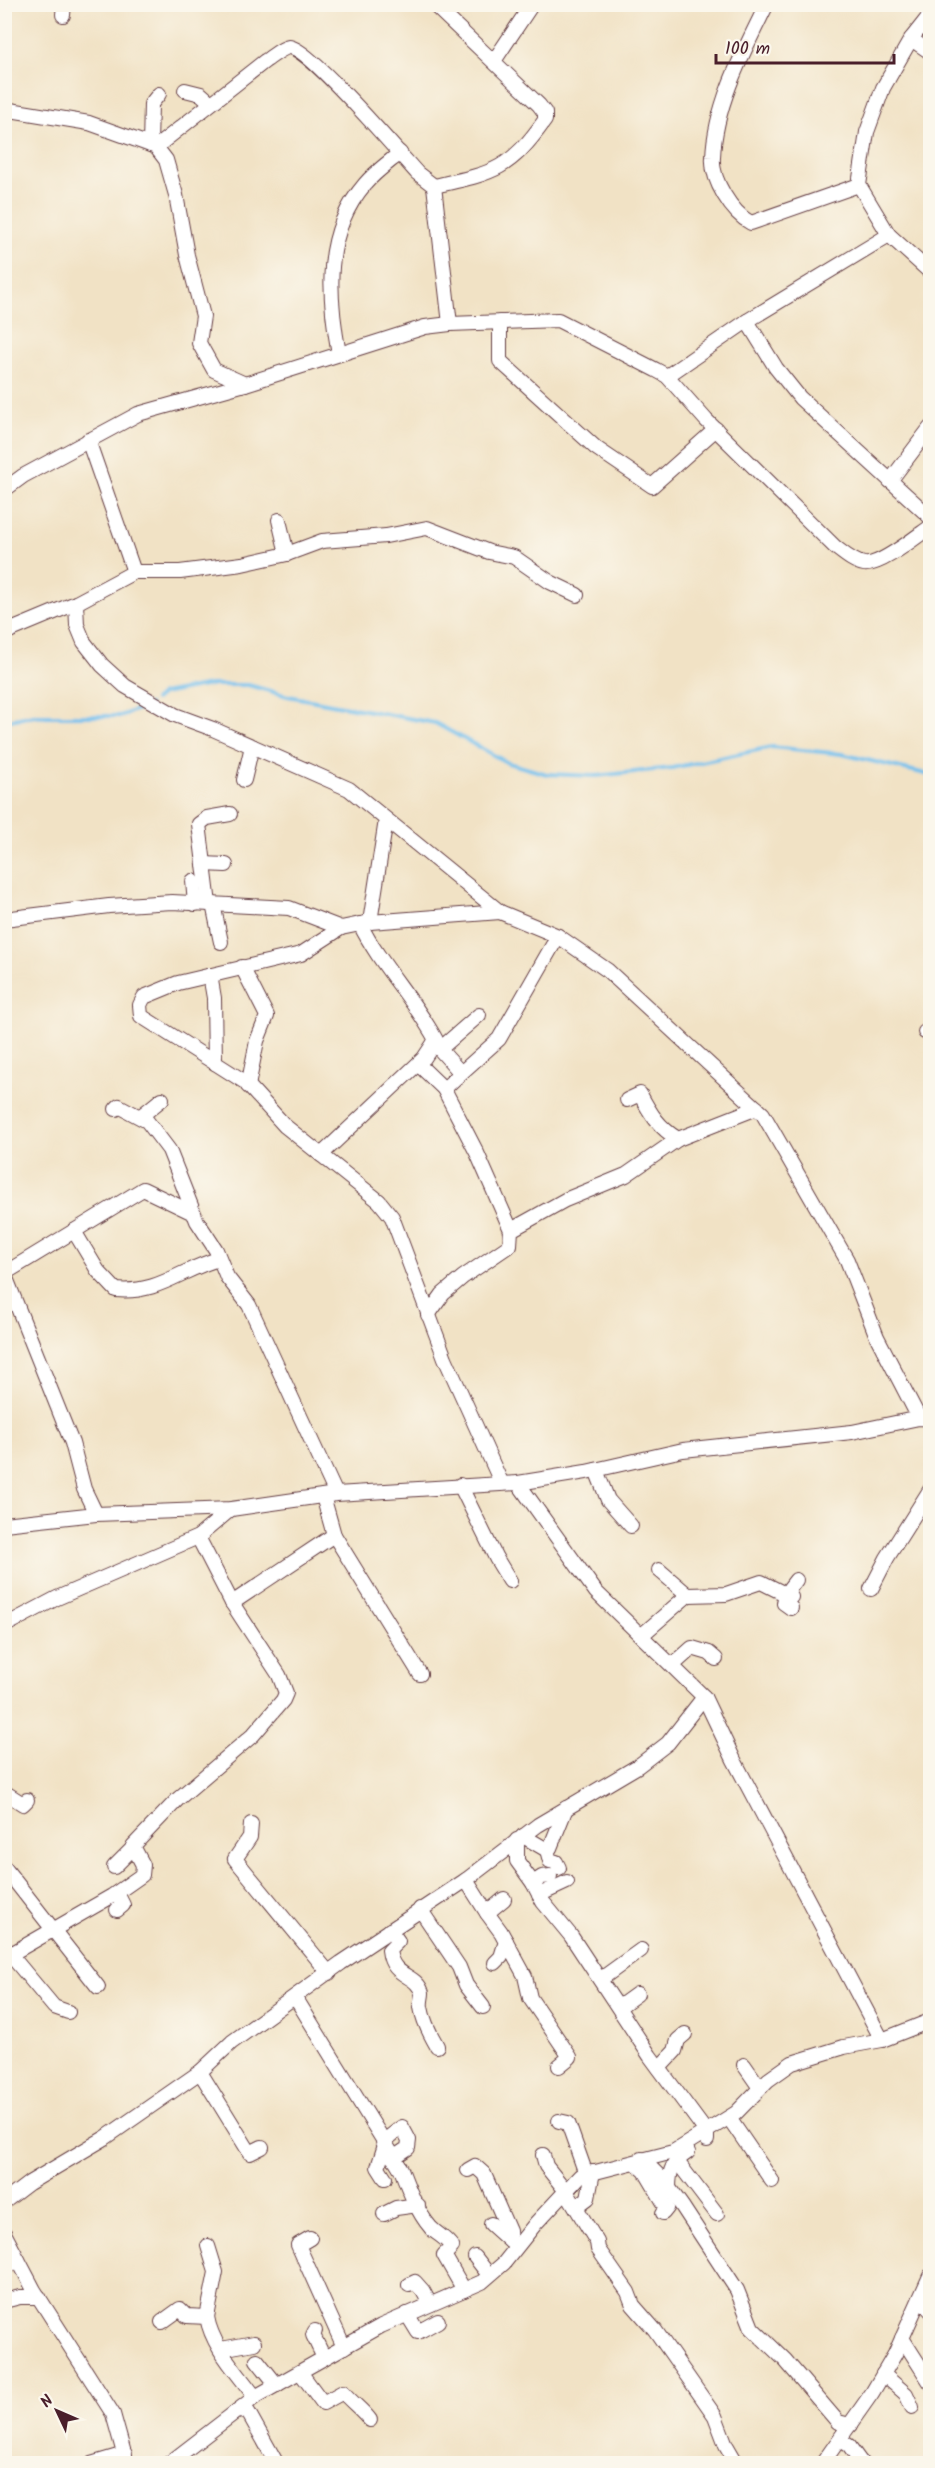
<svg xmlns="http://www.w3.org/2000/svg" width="935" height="2468" font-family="Kalam,sans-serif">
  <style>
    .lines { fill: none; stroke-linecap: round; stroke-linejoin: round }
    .stream { stroke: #73c0ed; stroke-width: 4 }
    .street-casing { stroke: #633c42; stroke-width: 16 }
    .street { stroke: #fff; stroke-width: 14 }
  </style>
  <rect width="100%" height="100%" fill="#fbf7ec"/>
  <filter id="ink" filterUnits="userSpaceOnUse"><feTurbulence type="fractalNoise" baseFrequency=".0167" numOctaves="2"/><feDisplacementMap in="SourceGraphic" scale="12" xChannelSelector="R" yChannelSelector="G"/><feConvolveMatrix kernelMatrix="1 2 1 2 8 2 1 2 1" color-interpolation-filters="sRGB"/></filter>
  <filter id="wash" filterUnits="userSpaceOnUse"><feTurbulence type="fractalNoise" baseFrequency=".008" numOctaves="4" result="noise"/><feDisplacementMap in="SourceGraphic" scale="24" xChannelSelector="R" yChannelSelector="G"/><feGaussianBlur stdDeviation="1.35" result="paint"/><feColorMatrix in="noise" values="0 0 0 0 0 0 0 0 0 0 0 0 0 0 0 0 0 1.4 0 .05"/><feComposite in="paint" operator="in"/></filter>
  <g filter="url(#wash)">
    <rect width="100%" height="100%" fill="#f1e2c5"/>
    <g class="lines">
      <!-- stream -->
      <g class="stream">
        <polyline points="155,700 162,694 210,685 248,685 288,696 435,723 508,763 547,774 596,776 672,768 772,747 842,754 930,775"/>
        <polyline points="4,721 30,716 120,716 149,705"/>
      </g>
    </g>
  </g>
  <g filter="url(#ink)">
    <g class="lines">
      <!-- street casing -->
      <g class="street-casing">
        <g id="street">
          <path d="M433,4L539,105L545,113V120C509,171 493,173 434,186"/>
          <path d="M767,4C744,51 715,104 713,157C711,180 732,213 751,223L859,185"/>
          <polyline points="63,15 64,4"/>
          <polyline points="930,15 911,39 883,88 867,132 859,185 889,235 930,272"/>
          <polyline points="911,39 930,52"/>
          <polyline points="494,61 532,4"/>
          <polyline points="185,90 201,94 210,102"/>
          <polyline points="4,109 89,123 156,147 166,160 176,195 187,255 203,316 199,343 214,370 245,384"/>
          <polyline points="150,145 151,104 159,94"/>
          <path d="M156,147L265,61C272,57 281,48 289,47C307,46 400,154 417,173L434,186L450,324"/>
          <polyline points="747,321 776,368 800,398 930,517"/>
          <polyline points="500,322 500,361 596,448 652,486 716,429"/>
          <path d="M339,354C328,295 323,233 365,184C375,172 388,163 400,153"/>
          <polyline points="667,376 747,321 889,235"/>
          <polyline points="88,440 134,572"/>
          <polyline points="890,481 930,428"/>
          <path d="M4,490L23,476L138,414L245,384L425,327L450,324L558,320L656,370L667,376L706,420L835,547C843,553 853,562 864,564C879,567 917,536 930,527"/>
          <polyline points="279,520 287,554"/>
          <polyline points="76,603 77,625 84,642 102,665 125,686 175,715 213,729 349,789 500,912 558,936 607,970 763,1114 847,1260 877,1337 919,1418"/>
          <polyline points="4,633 76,603 134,572 180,572 242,564 287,554 322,541 386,536 427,528 489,552 514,557 550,582 577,595"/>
          <polyline points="244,780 252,746"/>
          <polyline points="204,864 226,865"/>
          <polyline points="193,881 195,904"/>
          <polyline points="209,904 199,824 207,818 230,814"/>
          <polyline points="213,904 221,942"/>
          <polyline points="4,919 109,906 172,902 289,908 341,928 370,922 500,912"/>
          <polyline points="370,922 386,820"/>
          <polyline points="341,928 301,954 178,983 144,997 140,1005 141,1016 245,1082 285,1126 379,1201 392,1217 445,1358 501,1482"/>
          <polyline points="242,967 267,1016 257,1041 248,1086"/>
          <polyline points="210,975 214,998 215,1063"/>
          <polyline points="925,1032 930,1034"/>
          <polyline points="440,1049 479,1015"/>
          <polyline points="418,1064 444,1089 461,1073 434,1043"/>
          <polyline points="461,1073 499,1039 558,936"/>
          <polyline points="444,1089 477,1153 511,1230"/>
          <path d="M627,1100L640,1094C650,1113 659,1128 678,1139L757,1108"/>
          <polyline points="116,1109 119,1106 147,1121 169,1150 197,1221 216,1250 227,1277 249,1305 336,1494"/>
          <polyline points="141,1116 162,1099"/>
          <path d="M321,1155L424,1058L436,1040C414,999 380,965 360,924"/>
          <path d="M74,1231L98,1271L116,1290C159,1294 181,1269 219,1259"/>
          <polyline points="4,1273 72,1443 84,1489 96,1514"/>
          <polyline points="5,1273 143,1189 193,1213"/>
          <polyline points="428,1315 443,1294 463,1277 510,1245 511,1230 565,1200 626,1175 678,1139"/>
          <polyline points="596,1470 608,1500 631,1526"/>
          <polyline points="518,1483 596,1592 704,1697 734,1760 882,2040"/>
          <polyline points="460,1485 496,1558 510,1581"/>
          <polyline points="323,1496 334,1535 420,1674"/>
          <polyline points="4,1524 96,1514 231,1509 336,1494 518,1483 586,1472 683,1450 852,1432 919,1418 930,1419"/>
          <polyline points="871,1589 887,1558 930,1490"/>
          <polyline points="688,1595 726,1594 761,1582 791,1597"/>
          <polyline points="232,1603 334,1535"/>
          <polyline points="791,1608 784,1603 786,1593 796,1580"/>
          <polyline points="4,1626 57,1598 198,1537 231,1509"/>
          <polyline points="642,1635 688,1595 659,1570"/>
          <polyline points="673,1665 692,1648 709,1653 716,1659"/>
          <polyline points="4,1792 23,1804 27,1800"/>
          <polyline points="251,1824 250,1837 235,1859 329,1973"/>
          <polyline points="523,1836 547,1850"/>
          <polyline points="517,1840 517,1861 533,1883 543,1902 571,1936 650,2056 707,2133 707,2140"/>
          <polyline points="4,1867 98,1987"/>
          <polyline points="114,1867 132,1849"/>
          <polyline points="559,1868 556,1862 550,1861 547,1850 550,1848 566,1808"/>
          <polyline points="466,1880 487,1913 504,1899"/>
          <polyline points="533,1883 542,1877 550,1876"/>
          <polyline points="539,1895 567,1882"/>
          <polyline points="420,1909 459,1967 466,1985 483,2007"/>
          <polyline points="117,1910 123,1905 117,1893"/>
          <polyline points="487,1913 501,1932 525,1976 530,1998 570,2057 559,2066"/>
          <path d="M390,1930L398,1941L389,1950C392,1979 417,1973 422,1993C422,1997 420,2002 421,2007C423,2021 430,2034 437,2046"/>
          <polyline points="4,1947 54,2007 68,2012"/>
          <polyline points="4,1958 112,1896 142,1875 143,1865 133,1846 178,1799 253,1735 283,1700 286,1693 279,1675 232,1603 198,1537"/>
          <polyline points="495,1963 501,1957 506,1941"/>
          <polyline points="601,1979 641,1950"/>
          <path d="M295,1997L401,2169C408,2188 417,2212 431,2228C438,2235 446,2238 452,2247L444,2255L464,2290"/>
          <polyline points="619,2007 637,1994"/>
          <polyline points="744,2065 760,2088"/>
          <polyline points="659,2068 675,2051 678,2040 685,2034"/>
          <polyline points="200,2072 250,2153 262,2147"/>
          <polyline points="729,2118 772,2181"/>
          <polyline points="559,2121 568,2123 586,2174"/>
          <polyline points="383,2142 402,2127 409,2140 408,2148 393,2158"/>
          <polyline points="543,2155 546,2166 566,2191 597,2242 598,2249 628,2292 633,2305 655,2330 715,2416 726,2445 737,2464"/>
          <polyline points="642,2159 664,2181 682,2206 737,2290 752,2328 785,2360 838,2422 850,2425"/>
          <polyline points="676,2160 717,2214"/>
          <polyline points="638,2165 645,2171 667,2208 663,2213"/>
          <polyline points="468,2170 475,2166 484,2174 509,2231 510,2241"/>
          <polyline points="385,2178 378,2167 385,2145"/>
          <path d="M669,2188C669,2169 673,2162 688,2152"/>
          <polyline points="4,2202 29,2183 105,2138 200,2072 232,2042 341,1963 466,1880 538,1825 638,1766 668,1743 704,1697"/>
          <polyline points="576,2207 588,2198 593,2172"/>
          <polyline points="384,2214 396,2208 418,2205"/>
          <polyline points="491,2224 511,2242"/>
          <polyline points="4,2233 34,2290 113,2414 127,2464"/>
          <polyline points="310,2238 298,2245 344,2347"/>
          <polyline points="475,2257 489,2275"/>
          <polyline points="4,2268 18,2260"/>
          <polyline points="409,2285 415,2282 423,2291 430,2304"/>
          <polyline points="921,2297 930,2310"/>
          <polyline points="4,2301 20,2297 39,2297"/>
          <polyline points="407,2314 418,2332 438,2321"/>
          <polyline points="207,2317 216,2272 208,2246"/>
          <path d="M162,2322L180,2309L187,2316L207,2317C212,2347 238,2373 255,2397"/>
          <polyline points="315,2331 313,2335 324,2358"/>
          <polyline points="902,2338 930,2382"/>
          <polyline points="221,2349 254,2343"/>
          <polyline points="257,2360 277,2385"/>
          <path d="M300,2372L323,2403L343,2392C352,2403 362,2409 370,2420"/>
          <polyline points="883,2374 906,2394 912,2407"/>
          <polyline points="237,2411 248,2412 277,2464"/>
          <polyline points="840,2440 849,2446 862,2464"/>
          <polyline points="91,2464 125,2454"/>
          <polyline points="168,2464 255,2397 381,2326 482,2282 504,2263 536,2223 580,2176 673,2152 736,2113 768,2080 792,2063 844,2047 882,2040 930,2021"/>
          <polyline points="822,2464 872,2393 895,2354 930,2276"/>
        </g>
      </g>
      <!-- street -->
      <use href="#street" class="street"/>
    </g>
  </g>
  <!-- margin -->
  <rect width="935" height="2468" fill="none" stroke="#fbf7ec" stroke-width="24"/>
  <!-- north arrow -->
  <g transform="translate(57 2411) rotate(314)" stroke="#fbf7ec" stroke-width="4.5" paint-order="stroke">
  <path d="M0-4.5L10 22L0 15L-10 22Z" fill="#4a1f2b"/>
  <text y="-9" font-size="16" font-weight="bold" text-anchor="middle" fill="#4a1f2b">N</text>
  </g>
  <!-- scale -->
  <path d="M716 54v9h178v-9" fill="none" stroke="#4a1f2b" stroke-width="3"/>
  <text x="725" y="54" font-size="18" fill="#4a1f2b" stroke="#fbf7ec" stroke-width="4.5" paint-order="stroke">100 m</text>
</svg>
